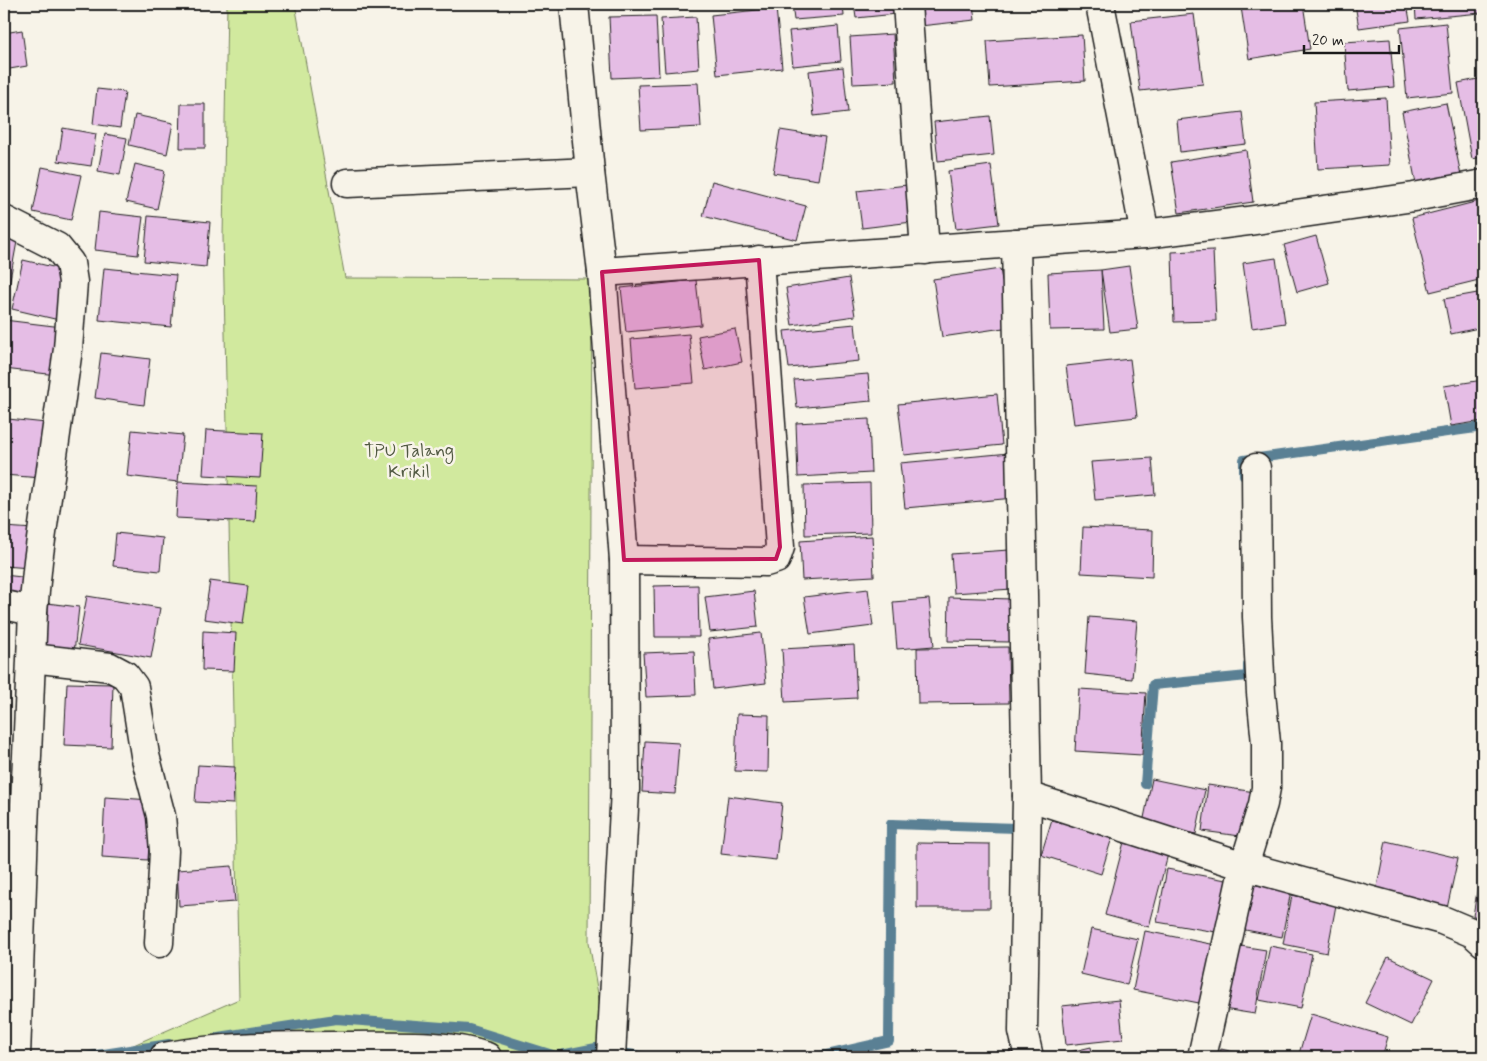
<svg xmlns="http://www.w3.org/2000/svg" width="1487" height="1061" font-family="Mynerve,sans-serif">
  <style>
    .green { fill: #d1e99e; stroke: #76825d }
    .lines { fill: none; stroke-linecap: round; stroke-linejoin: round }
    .stream { stroke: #5a8094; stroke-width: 10 }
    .building { fill: #e5bde5; stroke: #1c1c1c }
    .street-casing { stroke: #1c1c1c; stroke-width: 31 }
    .street { stroke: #f7f3e8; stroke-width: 28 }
    .marked { fill: #c2185b; fill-opacity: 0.2; stroke: #c2185b; stroke-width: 4; stroke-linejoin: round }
    .labels { text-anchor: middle; stroke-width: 5; stroke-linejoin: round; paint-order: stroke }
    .park-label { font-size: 18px; fill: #525a43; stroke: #f7f3e8 }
  </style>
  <rect width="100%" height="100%" fill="#f7f3e8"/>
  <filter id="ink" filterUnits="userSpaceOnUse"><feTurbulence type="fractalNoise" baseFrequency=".02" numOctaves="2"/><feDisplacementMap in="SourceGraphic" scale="10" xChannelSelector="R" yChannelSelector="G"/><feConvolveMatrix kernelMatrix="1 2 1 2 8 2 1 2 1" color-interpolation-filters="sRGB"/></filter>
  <g filter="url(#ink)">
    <!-- green -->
    <polygon class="green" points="227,4 295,4 345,278 592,279 589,942 609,1057 106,1057 239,999 223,237"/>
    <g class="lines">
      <!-- stream -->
      <g class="stream">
        <polyline points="1244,475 1244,460 1483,427"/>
        <polyline points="1145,784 1153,685 1248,676 1248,665"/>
        <polyline points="218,1037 336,1019 469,1029 556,1056 596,1048 644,1057"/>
        <polyline points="84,1057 169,1044"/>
        <polyline points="818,1057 889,1041 891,824 1017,828 1016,819"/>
      </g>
    </g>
    <!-- building -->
    <g class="building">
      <polygon points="792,4 843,4 844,16 794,20"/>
      <polygon points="854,4 895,4 896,14 856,18"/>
      <polygon points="918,4 973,4 975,20 920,26"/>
      <polygon points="1262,4 1303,4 1310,49 1249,59 1241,7"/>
      <polygon points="1355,4 1407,4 1410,21 1359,28"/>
      <polygon points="1415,4 1480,4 1481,13 1416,19"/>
      <polygon points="776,8 782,68 717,75 711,15"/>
      <polygon points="1194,14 1203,84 1140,91 1131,21"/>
      <polygon points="656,16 659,76 612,78 609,17"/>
      <polygon points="696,17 699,69 665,72 661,19"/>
      <polygon points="1446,23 1453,93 1407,98 1400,28"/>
      <polygon points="838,26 841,61 793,66 789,31"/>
      <polygon points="22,30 27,66 4,70 4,33"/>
      <polygon points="893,34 896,82 853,84 850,37"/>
      <polygon points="1082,35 1085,81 990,87 987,41"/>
      <polygon points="1390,39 1394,87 1348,91 1344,42"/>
      <polygon points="843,67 848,112 814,116 809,71"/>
      <polygon points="1483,78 1483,157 1472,159 1458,83"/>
      <rect x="4" y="82" width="3" height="53"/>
      <polygon points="698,83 701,127 641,130 638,85"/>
      <polygon points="97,89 125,92 120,128 93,124"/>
      <polygon points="1386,98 1390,165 1318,169 1314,102"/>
      <polygon points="1446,103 1461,175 1416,184 1402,112"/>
      <polygon points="181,104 205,104 205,148 180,148"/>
      <polygon points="1242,112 1246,144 1180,152 1177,120"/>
      <polygon points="135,115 173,123 167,154 129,145"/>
      <polygon points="990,116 994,155 938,161 934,122"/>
      <polygon points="63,128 96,134 91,166 58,161"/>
      <polygon points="780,130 825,137 818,180 773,173"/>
      <polygon points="105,134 127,138 120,175 98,171"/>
      <polygon points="1246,150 1253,202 1179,213 1171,162"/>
      <polygon points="135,164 165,171 157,209 126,202"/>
      <polygon points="991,165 999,224 956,229 948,171"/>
      <polygon points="42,167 81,175 71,220 33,212"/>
      <polygon points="712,181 806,206 797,240 703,216"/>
      <polygon points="907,185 912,222 862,228 857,191"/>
      <polygon points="1483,200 1483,279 1430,292 1412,218"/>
      <polygon points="99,212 143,217 138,255 95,250"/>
      <polygon points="148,216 210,222 206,267 144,261"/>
      <polygon points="4,233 18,236 4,312"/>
      <polygon points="1316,236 1329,283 1297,292 1284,245"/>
      <polygon points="1213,250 1216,321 1174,322 1172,252"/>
      <polygon points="1276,258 1285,323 1252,328 1243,263"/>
      <polygon points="23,260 70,271 59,320 12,309"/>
      <polygon points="1129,266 1138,329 1110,332 1101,270"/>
      <polygon points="104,268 176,275 171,327 99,320"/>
      <polygon points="1000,269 1010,327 942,337 933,279"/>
      <polygon points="1101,270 1104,329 1050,330 1048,273"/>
      <polygon points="849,278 855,316 792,325 786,288"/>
      <polygon points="696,280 701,325 626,332 621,288"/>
      <polygon points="1483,292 1483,327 1451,334 1444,299"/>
      <polygon points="4,320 62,327 57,375 4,369"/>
      <polygon points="855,324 859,361 789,368 784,331"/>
      <polygon points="735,329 742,362 705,370 698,336"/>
      <polygon points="689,334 694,383 635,388 631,339"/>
      <polygon points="101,353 150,359 144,405 95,398"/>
      <polygon points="1130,359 1137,417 1074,424 1066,366"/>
      <polygon points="868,374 871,401 797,408 794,380"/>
      <polygon points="1483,380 1483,421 1451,426 1444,386"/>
      <polygon points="997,394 1002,445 904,455 898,404"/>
      <polygon points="8,419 46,423 41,478 4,475"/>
      <polygon points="869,419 871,473 798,477 796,423"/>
      <polygon points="132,430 183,435 178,482 127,476"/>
      <polygon points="206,430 263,433 260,478 203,475"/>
      <polygon points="1010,453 1014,498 905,508 900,463"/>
      <polygon points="1152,458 1155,495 1095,500 1091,462"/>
      <polygon points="178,482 257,486 255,522 176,518"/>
      <polygon points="870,483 871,533 805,535 804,485"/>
      <polygon points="4,527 34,529 30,568 4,566"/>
      <polygon points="1083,527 1153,530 1152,577 1081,573"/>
      <polygon points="116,533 163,538 160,571 113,566"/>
      <polygon points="872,536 874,576 802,580 800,541"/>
      <polygon points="1009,550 1012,589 954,593 951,554"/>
      <polygon points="4,575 30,578 26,606 4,603"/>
      <polygon points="210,581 248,586 243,624 204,619"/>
      <polygon points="698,585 699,637 655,637 654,586"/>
      <polygon points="868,589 873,626 810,634 804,597"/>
      <polygon points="754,591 758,627 710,632 705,597"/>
      <polygon points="87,596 160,608 151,658 78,645"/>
      <polygon points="949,597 1011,599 1010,642 948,641"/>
      <polygon points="929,599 934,646 897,649 893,602"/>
      <polygon points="47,603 79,607 73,662 40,658"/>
      <polygon points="1089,617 1137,621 1132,679 1085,674"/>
      <polygon points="203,631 236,633 234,671 202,670"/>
      <polygon points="761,633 766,683 713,689 708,639"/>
      <polygon points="854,645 857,698 785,702 782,649"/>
      <polygon points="1008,647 1009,703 918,704 917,648"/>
      <polygon points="694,651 696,695 646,697 643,653"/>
      <polygon points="67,683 113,684 111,747 64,745"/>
      <polygon points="1079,689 1146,693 1142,755 1075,751"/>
      <polygon points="737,714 769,715 768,772 735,771"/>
      <polygon points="645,741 679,743 675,794 642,792"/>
      <polygon points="198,765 235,767 233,804 195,802"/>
      <polygon points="1152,779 1205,790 1196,834 1143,823"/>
      <polygon points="1208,785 1255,792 1248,837 1202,831"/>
      <polygon points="728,796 782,803 776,860 721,854"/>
      <polygon points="105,797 152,800 148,860 102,857"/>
      <polygon points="1053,816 1113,834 1101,874 1041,855"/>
      <polygon points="1386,841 1458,858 1446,913 1375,897"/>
      <polygon points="1124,842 1168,854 1149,927 1105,915"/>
      <polygon points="917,843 990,844 990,908 917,908"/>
      <polygon points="4,851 13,851 11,915 4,915"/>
      <polygon points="1483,855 1483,917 1473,916"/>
      <polygon points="232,866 235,902 179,906 177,870"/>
      <polygon points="1167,869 1226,880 1216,932 1157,922"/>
      <polygon points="1244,883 1291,891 1282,937 1235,928"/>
      <polygon points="1292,895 1336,905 1327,953 1283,944"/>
      <polygon points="1091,929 1138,939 1127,985 1081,974"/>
      <polygon points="1145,931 1216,945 1204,1004 1133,990"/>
      <polygon points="1228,944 1266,950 1255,1014 1217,1008"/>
      <polygon points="1270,946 1312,954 1301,1008 1259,1000"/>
      <polygon points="1388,957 1434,979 1411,1025 1365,1003"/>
      <polygon points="1119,1000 1123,1039 1066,1045 1062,1006"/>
      <polygon points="1311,1014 1388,1037 1382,1057 1298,1057"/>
      <polygon points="1091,1047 1093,1057 1049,1057"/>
      <polygon points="1221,1049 1255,1057 1220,1057"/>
      <polygon points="1011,1051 1014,1057 996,1057"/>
    </g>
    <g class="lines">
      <!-- street casing -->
      <g class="street-casing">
        <g id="street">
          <polyline points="574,4 590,172 602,272 624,560 625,789 611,1057"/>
          <polyline points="907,4 925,250"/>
          <polyline points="1100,4 1145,234"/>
          <polyline points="347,183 590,172"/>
          <polyline points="4,220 57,247 70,263 73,282 68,349 38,561 33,611 24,828 16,1057"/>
          <polyline points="1016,243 1027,796 1244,866 1442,920 1473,933 1483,942"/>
          <polyline points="602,272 1145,234 1248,221 1414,197 1483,184"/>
          <polyline points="624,560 766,562 776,559 780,547 759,260"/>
          <polyline points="4,605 33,611"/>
          <polyline points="32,658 110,667 125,675 134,687 145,755 161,816 164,851 159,943"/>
          <polyline points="1027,796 1023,1031 1029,1057"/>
          <path d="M164,1057C227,1045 291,1046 354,1046C398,1046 446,1043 487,1057"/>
          <polyline points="1202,1057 1244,866 1263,804 1266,788 1266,743 1261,693 1257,617 1256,468"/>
        </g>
      </g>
      <!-- street -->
      <use href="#street" class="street"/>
    </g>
  </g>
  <!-- marked area -->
  <path class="marked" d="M759,260L780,547L776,559L624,560L602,272Z"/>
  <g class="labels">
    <!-- park labels -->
    <g class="park-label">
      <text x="409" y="456">TPU Talang<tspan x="409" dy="21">Krikil</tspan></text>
    </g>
  </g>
  <!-- margin -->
  <rect width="1487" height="1061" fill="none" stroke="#f7f3e8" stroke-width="20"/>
  <rect x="10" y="10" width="1467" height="1041" fill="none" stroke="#1c1c1c" stroke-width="2" filter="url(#ink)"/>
  <!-- scale -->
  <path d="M1304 45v8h95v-8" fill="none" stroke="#1c1c1c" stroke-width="2.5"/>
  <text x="1312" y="45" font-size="15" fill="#1c1c1c" stroke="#f7f3e8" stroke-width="4" paint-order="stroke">20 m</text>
</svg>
